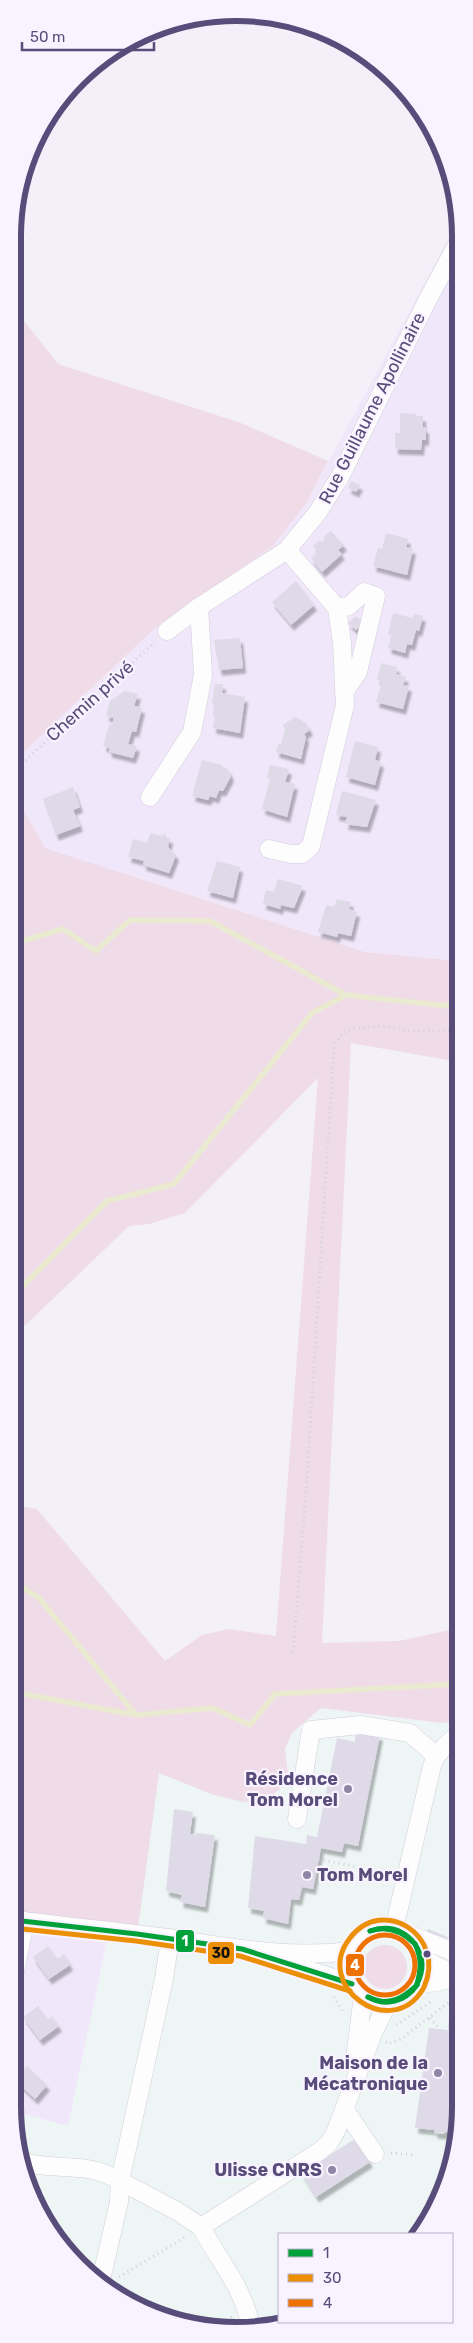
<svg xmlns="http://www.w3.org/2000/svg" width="473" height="2343" font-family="Rubik,sans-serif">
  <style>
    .residential { fill: #f0e7fa }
    .education { fill: #edf6f5 }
    .green { fill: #f0dbe8 }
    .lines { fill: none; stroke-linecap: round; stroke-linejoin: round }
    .stream { stroke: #eaead0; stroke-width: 5.5 }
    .building { fill: #dfdae8; filter: url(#shadow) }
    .minor-casing { stroke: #d2ceda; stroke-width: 19 }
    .path { stroke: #d2d0dc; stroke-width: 3; stroke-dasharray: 1 4; stroke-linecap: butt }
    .minor { stroke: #fdfdfe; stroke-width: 18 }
    .bus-1-casing { stroke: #f9f3ff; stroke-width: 9 }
    .bus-2-casing { stroke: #f9f3ff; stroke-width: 9 }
    .bus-3-casing { stroke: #f9f3ff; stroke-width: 9 }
    .bus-1 { stroke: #00a13a; stroke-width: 5 }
    .bus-2 { stroke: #eb8f07; stroke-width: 5 }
    .bus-3 { stroke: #ee7203; stroke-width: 5 }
    .poi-dot { fill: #8f86a6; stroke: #f9f3ff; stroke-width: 2 }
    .bus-dot { fill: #584d7a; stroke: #f9f3ff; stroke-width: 2 }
    .labels { text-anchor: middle; stroke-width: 4.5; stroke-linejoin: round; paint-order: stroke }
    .street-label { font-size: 18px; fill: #584d7a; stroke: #f9f3ff }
    .poi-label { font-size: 18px; font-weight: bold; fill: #584d7a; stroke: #f9f3ff; text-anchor: end }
    .rim { fill: none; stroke: #584d7a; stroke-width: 6 }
    .line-badge { stroke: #f9f3ff; stroke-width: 2 }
    .badge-label { font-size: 14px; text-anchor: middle; font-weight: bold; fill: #fff }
    .pale-badge-label { font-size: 14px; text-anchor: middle; font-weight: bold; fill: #111 }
  </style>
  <defs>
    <filter id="shadow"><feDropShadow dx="3" dy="5.5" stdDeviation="1" flood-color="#0004"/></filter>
  </defs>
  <rect width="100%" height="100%" fill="#f4f0f9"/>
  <!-- residential -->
  <g class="residential">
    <polygon points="459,219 459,961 365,952 45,848 14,793 14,761 153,630 274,545 307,502"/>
    <polygon points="13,1931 106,1943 68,2126 13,2111"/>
  </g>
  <!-- education -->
  <polygon class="education" points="321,1708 441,1723 459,1721 459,2135 431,2218 417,2234 279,2234 279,2322 285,2322 222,2330 151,2313 78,2265 29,2192 13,2111 68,2126 110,1931 159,1773 214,1795 288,1774 285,1748 292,1733"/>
  <!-- green -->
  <g class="green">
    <polygon points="14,308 58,364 241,423 328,461 307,502 274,545 153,630 14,761"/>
    <polygon points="14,793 45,848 365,952 459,961 459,1062 351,1043 322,1643 399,1641 459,1628 459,1721 441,1723 321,1708 292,1733 285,1749 288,1774 280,1789 264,1801 244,1802 214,1795 159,1773 138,1928 13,1911 13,1505 37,1509 165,1661 202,1635 229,1629 276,1636 318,1078 185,1213 149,1224 129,1226 13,1337"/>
    <circle cx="385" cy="1967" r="22"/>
  </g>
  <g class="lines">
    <!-- stream -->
    <g class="stream">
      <polyline points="15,943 63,929 96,951 130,920 210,921 346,995"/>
      <polyline points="13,1296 107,1201 174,1184 312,1013 346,995 459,1007"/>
      <polyline points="13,1581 39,1598 136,1715"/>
      <polyline points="13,1692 136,1715 213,1708 250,1725 275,1694 459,1684"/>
    </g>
  </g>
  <!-- building -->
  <g class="building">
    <polygon points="400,413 416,414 416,416 423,416 423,427 426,428 426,440 422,440 421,450 395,449 395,433 400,433"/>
    <polygon points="351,481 360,485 356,492 348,488"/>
    <polygon points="331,531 344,545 338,550 342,554 322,572 311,558 318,551 313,546 320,540 322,542 325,539 323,537"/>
    <polygon points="386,533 408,539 406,547 413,549 407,575 373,566 378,548 382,549"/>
    <polygon points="296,581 314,605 291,625 272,602"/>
    <polygon points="393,613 412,618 414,614 423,616 419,631 416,630 412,645 407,644 405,653 388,648 392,635 388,634"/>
    <polygon points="356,616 364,623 356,630 348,623"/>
    <polygon points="240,638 243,668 219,670 214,640"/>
    <polygon points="381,663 397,667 396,674 406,677 403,685 409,686 403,709 376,702 382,681 377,680"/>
    <polygon points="215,684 223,684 222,693 245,697 240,733 213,728 215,716 213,716 214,704 212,703"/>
    <polygon points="125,691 138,694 134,706 142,708 136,732 132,731 128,744 137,746 133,758 109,752 109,748 103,746 109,725 112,725 114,718 106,716 110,701"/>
    <polygon points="295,717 306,723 310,730 304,734 306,737 301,759 276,752 278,744 281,744 285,730 283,725"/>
    <polygon points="355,741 378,747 375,760 381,762 375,785 346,777"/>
    <polygon points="202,760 222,765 222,767 228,769 231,776 223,791 219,790 216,798 210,796 208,800 192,796"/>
    <polygon points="270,765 289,769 285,782 295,784 287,817 262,809 270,778 267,778"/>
    <polygon points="73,787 80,807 73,810 80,826 56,835 43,799"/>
    <polygon points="342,791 376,800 367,827 345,824 347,817 336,815"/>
    <polygon points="150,833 162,836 165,833 166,837 170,838 168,847 176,855 169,873 143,865 144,861 128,857 133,839 147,843"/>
    <polygon points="217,861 240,867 233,898 207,891"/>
    <polygon points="278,879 303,886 294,908 281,905 280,909 263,904 266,890 274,892"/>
    <polygon points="337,899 351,902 349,909 357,912 351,936 338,933 337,937 318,932 326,905 334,907"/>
    <polygon points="356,1732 380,1735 358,1846 344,1843 342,1852 321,1848 313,1889 302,1887 299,1900 291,1899 288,1924 263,1918 264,1911 248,1908 255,1836 306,1844 307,1835 317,1837 337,1738 355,1742"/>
    <polygon points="174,1809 193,1812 190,1834 196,1835 196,1833 215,1835 205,1907 180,1902 182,1895 166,1891"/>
    <polygon points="428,1929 448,1937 446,1942 426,1934"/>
    <polygon points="48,1946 57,1959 64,1954 70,1965 49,1979 33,1957"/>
    <polygon points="38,2006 47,2020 52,2016 59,2026 40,2040 23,2017"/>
    <polygon points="449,2016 459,2018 459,2053 456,2053 451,2094 459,2095 459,2133 445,2132 444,2134 434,2133 435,2130 415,2128 429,2028 448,2030"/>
    <polygon points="27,2066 47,2085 35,2099 14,2079"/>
    <polygon points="355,2139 370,2162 316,2197 301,2173"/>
    <polygon points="33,2190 51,2219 49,2221 30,2192"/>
  </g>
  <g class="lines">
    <!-- minor casing -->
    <g class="minor-casing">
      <g id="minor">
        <polyline points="337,608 349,606 364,592 376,596 358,672 344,692"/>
        <polyline points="167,631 199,607 287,550 318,512 341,475 427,301 460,239"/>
        <polyline points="150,797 192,732 203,675 199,607"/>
        <polyline points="269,849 291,854 302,854 311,846 345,705 342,643 337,608 287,550"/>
        <polyline points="297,1819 311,1730 361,1725 410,1733 436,1756"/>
        <path d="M13,1920C65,1926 117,1931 168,1938C228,1947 290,1959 350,1951"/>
        <circle cx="385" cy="1965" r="38"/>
        <path d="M394,1929L432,1766C438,1751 446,1744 459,1735"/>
        <polyline points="408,1934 459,1954"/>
        <polyline points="170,1939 164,1979 120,2181 177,2211 201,2227 320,2151 329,2143 336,2131 373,2033 388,2003"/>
        <polyline points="272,1958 352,1984"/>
        <polyline points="422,1958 459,1978"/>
        <polyline points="13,1982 25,1921"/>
        <polyline points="417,1985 459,1978"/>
        <polyline points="354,2065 363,1996"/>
        <polyline points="345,2110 375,2154"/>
        <path d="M24,2162C60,2172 84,2160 120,2181L119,2202L101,2280"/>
        <path d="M201,2227C217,2258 246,2291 250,2326"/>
      </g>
    </g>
    <!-- path -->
    <g class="path">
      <polyline points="14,769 17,769 47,740 155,642"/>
      <polyline points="293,1652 306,1491 334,1046 343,1033 354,1028 381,1026 412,1031 459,1031"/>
      <polyline points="319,1859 391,1874"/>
      <polyline points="334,1997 344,2013"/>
      <polyline points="430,2018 440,2029"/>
      <polyline points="396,2025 432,2001"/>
      <polyline points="386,2042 389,2044 401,2039 456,1997"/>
      <polyline points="391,2153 415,2155"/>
      <polyline points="119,2277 187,2236"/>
      <polyline points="214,2328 232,2317"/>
    </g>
    <!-- minor -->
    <use href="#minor" class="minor"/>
    <!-- bus-1 casing -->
    <g class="bus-1-casing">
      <g id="bus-1">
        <polyline points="13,1920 137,1934 242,1949 352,1984"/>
        <path d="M370,1931C388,1925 403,1929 415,1944"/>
        <path d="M370,1931C388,1925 402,1931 415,1944"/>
        <path d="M415,1944C424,1958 424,1970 417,1984"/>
        <path d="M415,1944C422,1959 421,1969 417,1984"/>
        <path d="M368,1997C388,2007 402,1999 417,1985"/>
        <path d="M368,1997C386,2007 405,2002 417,1985"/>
      </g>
    </g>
    <!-- bus-2 casing -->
    <g class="bus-2-casing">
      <g id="bus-2">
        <polyline points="13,1928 136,1941 240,1956 350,1991"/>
        <path d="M423,1989C391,2042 312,1986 350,1938C383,1895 447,1936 424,1987"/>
      </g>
    </g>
    <!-- bus-3 casing -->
    <g class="bus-3-casing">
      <circle id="bus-3" cx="385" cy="1965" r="30"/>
    </g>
    <!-- bus-1 -->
    <use href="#bus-1" class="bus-1"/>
    <!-- bus-2 -->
    <use href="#bus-2" class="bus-2"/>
    <!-- bus-3 -->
    <use href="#bus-3" class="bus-3"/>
  </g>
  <!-- markers -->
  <g class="poi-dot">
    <circle cx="348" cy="1789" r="5"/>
    <circle cx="307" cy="1875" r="5"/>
    <circle cx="438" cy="2073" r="5"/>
    <circle cx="332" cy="2170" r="5"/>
  </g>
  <circle class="bus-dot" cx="427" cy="1954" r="4.5"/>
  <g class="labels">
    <!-- street labels -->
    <g class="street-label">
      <text transform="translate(372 408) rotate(-63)" y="6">Rue Guillaume Apollinaire</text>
      <text transform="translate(90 701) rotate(-42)" y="6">Chemin privé</text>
    </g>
    <!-- poi labels -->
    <g class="poi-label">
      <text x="338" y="1785">Résidence<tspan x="338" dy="21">Tom Morel</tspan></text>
      <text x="317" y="1881" text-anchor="start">Tom Morel</text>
      <text x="428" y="2069">Maison de la<tspan x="428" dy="21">Mécatronique</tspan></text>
      <text x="322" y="2176">Ulisse CNRS</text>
    </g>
  </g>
  <!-- crop -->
  <path d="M0 0H473V2343H0ZM236 21H237A215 215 0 0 1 452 236V2107A215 215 0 0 1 237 2322H236A215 215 0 0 1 21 2107V236A215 215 0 0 1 236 21Z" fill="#f9f3ff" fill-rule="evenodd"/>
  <path class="rim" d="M236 21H237A215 215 0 0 1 452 236V2107A215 215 0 0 1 237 2322H236A215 215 0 0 1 21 2107V236A215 215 0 0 1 236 21Z"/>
  <g class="line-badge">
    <rect x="175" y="1929" width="20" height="24" rx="5" fill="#00a13a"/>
    <rect x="207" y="1941" width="28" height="24" rx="5" fill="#eb8f07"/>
    <rect x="345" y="1953" width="20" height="24" rx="5" fill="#ee7203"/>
  </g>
  <g class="badge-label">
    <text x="185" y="1946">1</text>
    <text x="355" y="1970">4</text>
  </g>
  <g class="pale-badge-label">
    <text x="221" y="1958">30</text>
  </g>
  <!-- legend -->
  <rect x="278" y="2233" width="175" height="90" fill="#f9f3ff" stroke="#b9b1ca"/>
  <rect x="288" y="2249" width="25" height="8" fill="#00a13a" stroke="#b9b1ca"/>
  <text x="323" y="2258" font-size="15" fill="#584d7a">1</text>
  <rect x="288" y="2274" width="25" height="8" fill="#eb8f07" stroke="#b9b1ca"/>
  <text x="323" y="2283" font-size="15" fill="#584d7a">30</text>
  <rect x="288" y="2299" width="25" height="8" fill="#ee7203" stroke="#b9b1ca"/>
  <text x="323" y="2308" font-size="15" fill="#584d7a">4</text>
  <!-- scale -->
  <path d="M22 42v8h132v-8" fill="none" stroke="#584d7a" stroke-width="2.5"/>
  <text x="30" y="42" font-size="15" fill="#584d7a" stroke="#f9f3ff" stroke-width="4" paint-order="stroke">50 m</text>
</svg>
